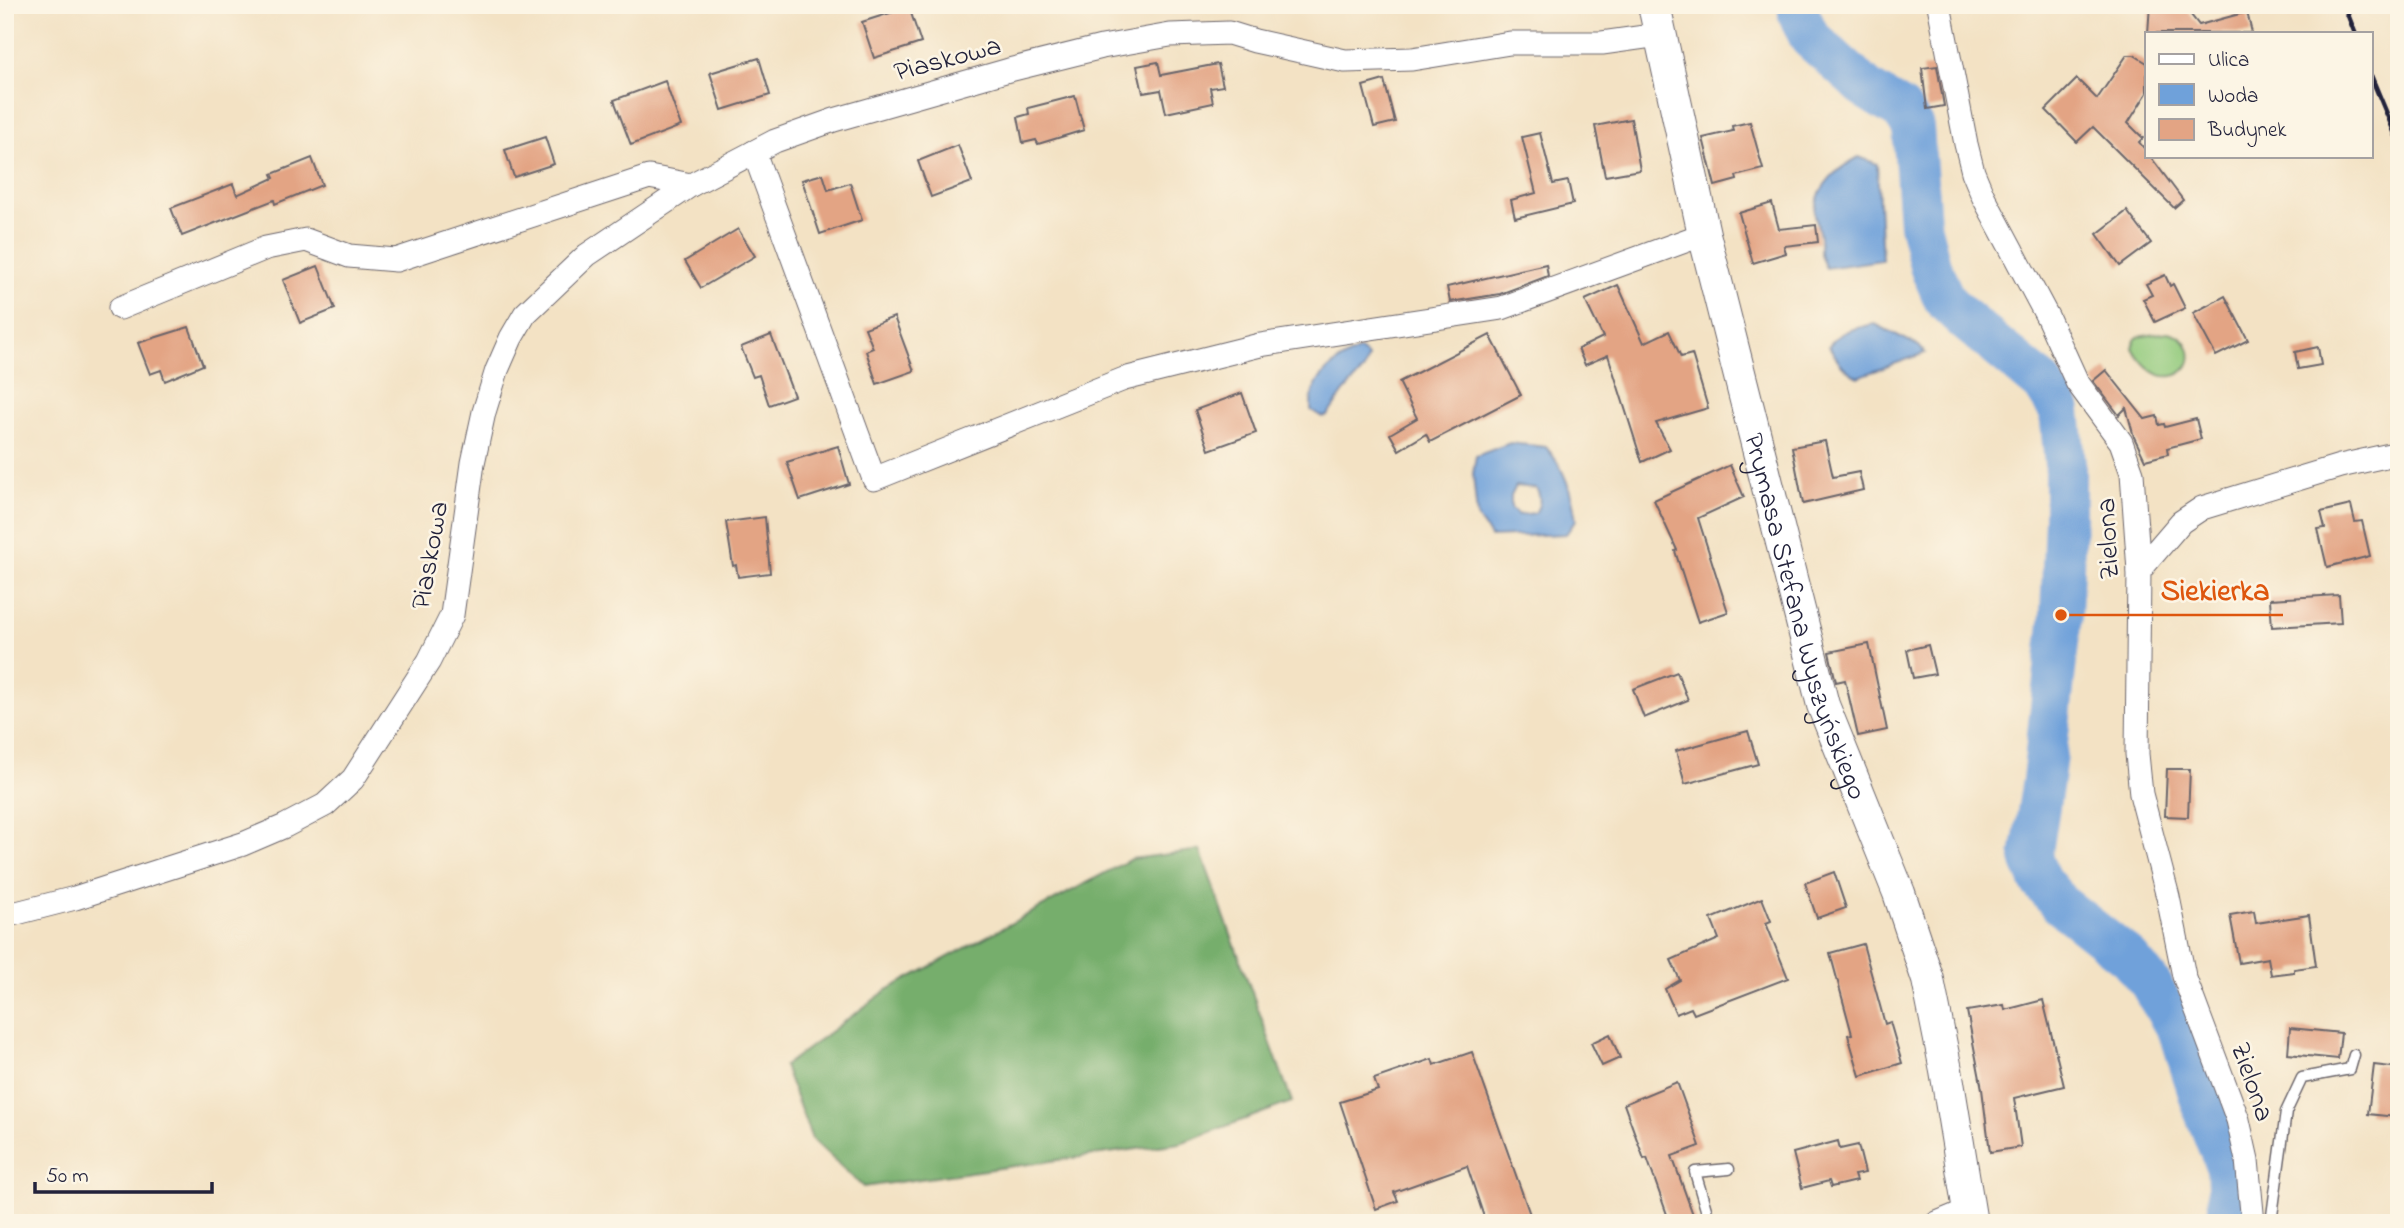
<svg xmlns="http://www.w3.org/2000/svg" width="2404" height="1228" font-family="'Indie Flower',sans-serif">
  <style>
    .green { fill: #93ca7d; stroke: #5a765c; stroke-width: 2 }
    .forest { fill: #76ae6c; stroke: #4c6854; stroke-width: 2 }
    .water { fill: #6fa1da; stroke: #48628a; stroke-width: 2; fill-rule: evenodd }
    .lines { fill: none; stroke-linecap: round; stroke-linejoin: round }
    .river { stroke: #6fa1da; stroke-width: 42 }
    .building { fill: #e3a484 }
    .lane-casing { stroke: #6b656b; stroke-width: 13 }
    .street-casing { stroke: #6b656b; stroke-width: 25 }
    .secondary-casing { stroke: #6b656b; stroke-width: 34 }
    .lane { stroke: #fff; stroke-width: 10 }
    .street { stroke: #fff; stroke-width: 23 }
    .secondary { stroke: #fff; stroke-width: 32 }
    .rail { stroke: #22223b; stroke-width: 5 }
    .labels { text-anchor: middle; stroke-width: 5; stroke-linejoin: round; paint-order: stroke }
    .street-label { font-size: 28px; fill: #22223b; stroke: #fcf5e5 }
    .leader { fill: none; stroke: #de560e; stroke-width: 2.5 }
    .callout-dot { fill: #de560e; stroke: #fcf5e5; stroke-width: 2.5 }
    .callout-label { font-size: 30px; text-anchor: middle; font-weight: bold; fill: #de560e; stroke: #fcf5e5; stroke-width: 5; stroke-linejoin: round; paint-order: stroke }
  </style>
  <rect width="100%" height="100%" fill="#fcf5e5"/>
  <filter id="ink" filterUnits="userSpaceOnUse"><feTurbulence type="fractalNoise" baseFrequency=".0143" numOctaves="2"/><feDisplacementMap in="SourceGraphic" scale="14" xChannelSelector="R" yChannelSelector="G"/><feConvolveMatrix kernelMatrix="1 2 1 2 8 2 1 2 1" color-interpolation-filters="sRGB"/></filter>
  <filter id="wash" filterUnits="userSpaceOnUse"><feTurbulence type="fractalNoise" baseFrequency=".00686" numOctaves="4" result="noise"/><feDisplacementMap in="SourceGraphic" scale="28" xChannelSelector="R" yChannelSelector="G"/><feGaussianBlur stdDeviation="1.57" result="paint"/><feColorMatrix in="noise" values="0 0 0 0 0 0 0 0 0 0 0 0 0 0 0 0 0 1.4 0 .05"/><feComposite in="paint" operator="in"/></filter>
  <g filter="url(#wash)">
    <rect width="100%" height="100%" fill="#f3e2c4"/>
    <!-- green -->
    <path class="green" d="M2168,332C2178,334 2185,338 2189,348C2196,366 2178,381 2160,375C2149,371 2138,358 2133,348L2135,340L2138,337Z"/>
    <!-- forest -->
    <polygon class="forest" points="1200,850 1292,1102 1180,1143 863,1187 812,1139 784,1066 887,990 1131,859"/>
    <!-- water -->
    <g class="water">
      <path d="M1859,157L1877,164L1882,260L1826,268C1817,251 1821,254 1820,237C1819,228 1814,218 1815,210C1819,183 1837,169 1859,157Z"/>
      <path d="M1875,324L1919,346L1925,353L1858,377C1843,370 1837,359 1829,346C1838,330 1858,328 1875,324Z"/>
      <path d="M1360,350L1368,357L1364,370L1344,392L1327,416L1322,417L1311,410C1309,379 1334,361 1360,350Z"/>
      <path d="M1510,443L1546,447C1565,469 1572,492 1576,520L1566,534L1490,537L1477,517L1473,474L1476,456ZM1516,486L1536,488C1541,497 1541,504 1535,513L1518,515L1511,508V496Z"/>
    </g>
    <g class="lines">
      <!-- river -->
      <polyline class="river" points="1799,5 1799,15 1810,38 1868,90 1901,110 1913,127 1920,224 1930,266 1945,301 1965,320 2043,384 2060,411 2065,464 2065,519 2061,615 2043,780 2031,858 2040,880 2060,904 2129,958 2150,983 2182,1038 2203,1107 2227,1168 2230,1223"/>
    </g>
    <g id="blocks">
      <!-- building -->
      <g class="building">
        <polygon points="2150,5 2183,5 2199,25 2247,12 2252,33 2148,33"/>
        <polygon points="909,7 921,43 874,58 862,22"/>
        <polygon points="2127,55 2134,55 2147,63 2147,93 2128,123 2143,138 2139,142 2147,152 2147,156 2150,156 2183,200 2174,208 2093,127 2077,142 2046,110 2077,79 2097,99"/>
        <polygon points="759,58 770,95 722,110 710,73"/>
        <polygon points="1158,62 1161,75 1218,64 1223,86 1210,88 1213,103 1166,113 1161,90 1143,93 1137,66"/>
        <polygon points="1937,66 1944,106 1927,109 1922,68"/>
        <polygon points="1384,80 1395,122 1374,127 1363,86"/>
        <polygon points="665,81 681,126 631,145 614,100"/>
        <polygon points="1075,96 1084,130 1038,144 1036,140 1023,143 1018,117 1029,114 1028,108"/>
        <polygon points="1631,119 1640,170 1605,176 1595,126"/>
        <polygon points="1750,122 1763,169 1736,176 1737,180 1715,186 1703,138 1733,131 1732,126"/>
        <polygon points="1540,133 1553,184 1568,181 1573,204 1515,218 1511,200 1536,193 1522,137"/>
        <polygon points="545,137 554,164 514,177 505,150"/>
        <polygon points="958,145 972,182 931,197 918,161"/>
        <polygon points="312,158 322,185 275,204 274,200 182,236 171,208 233,184 237,195 274,178 272,174"/>
        <polygon points="823,174 828,190 850,183 862,220 820,234 802,180"/>
        <polygon points="1772,203 1779,229 1816,225 1818,242 1784,246 1786,253 1753,263 1739,213"/>
        <polygon points="2127,211 2151,243 2120,266 2097,234"/>
        <polygon points="738,229 755,256 701,288 685,261"/>
        <polygon points="1546,264 1548,276 1500,294 1450,302 1447,287"/>
        <polygon points="318,266 335,309 300,323 283,280"/>
        <polygon points="2165,275 2170,286 2173,284 2185,308 2155,322 2143,299 2152,295 2146,284"/>
        <polygon points="1618,285 1644,343 1669,331 1681,357 1692,354 1708,408 1656,423 1670,449 1642,462 1608,355 1585,365 1578,349 1603,337 1585,300"/>
        <polygon points="2225,296 2248,340 2216,356 2193,313"/>
        <polygon points="894,317 914,371 877,384 866,351 873,348 865,328"/>
        <polygon points="189,327 203,365 165,381 161,370 150,374 138,343"/>
        <polygon points="771,335 794,396 769,405 759,375 753,377 741,347"/>
        <polygon points="1490,335 1521,395 1430,442 1426,434 1399,450 1390,434 1417,418 1399,382"/>
        <polygon points="2318,347 2321,365 2298,369 2295,352"/>
        <polygon points="2106,370 2145,419 2157,416 2159,425 2164,424 2165,427 2196,419 2201,439 2167,448 2168,454 2145,460 2134,437 2126,408 2119,415 2093,381"/>
        <polygon points="1242,393 1256,433 1209,450 1195,410"/>
        <polygon points="1825,441 1833,477 1859,472 1863,490 1803,504 1792,447"/>
        <polygon points="838,446 849,484 800,500 787,462"/>
        <polygon points="1730,465 1744,497 1698,518 1728,612 1698,622 1675,551 1677,550 1654,500"/>
        <polygon points="2351,505 2355,522 2362,521 2370,556 2327,567 2318,529 2325,528 2321,512"/>
        <polygon points="765,517 770,573 738,577 736,565 733,566 726,522"/>
        <polygon points="2339,595 2341,623 2272,627 2270,599"/>
        <polygon points="1869,644 1887,730 1858,736 1845,680 1836,682 1829,652"/>
        <polygon points="1928,645 1935,674 1913,678 1907,650"/>
        <polygon points="1677,672 1688,700 1644,718 1633,689"/>
        <polygon points="1748,731 1758,764 1685,784 1676,751"/>
        <polygon points="2167,769 2190,769 2188,817 2165,816"/>
        <polygon points="1834,872 1846,908 1817,918 1805,883"/>
        <polygon points="1762,898 1771,921 1766,923 1788,978 1694,1014 1691,1008 1676,1014 1665,989 1680,980 1671,960 1719,939 1711,919"/>
        <polygon points="2254,911 2256,923 2309,915 2316,966 2294,969 2294,972 2271,975 2268,958 2239,963 2230,915"/>
        <polygon points="1863,944 1885,1024 1890,1022 1902,1063 1860,1076 1848,1035 1852,1034 1830,953"/>
        <polygon points="2043,1000 2064,1086 2014,1098 2021,1147 1990,1152 1982,1089 1967,1011 2004,1005 2005,1010"/>
        <polygon points="2290,1028 2341,1033 2338,1059 2288,1054"/>
        <polygon points="1610,1034 1620,1058 1602,1066 1591,1043"/>
        <polygon points="1472,1052 1533,1223 1486,1223 1467,1166 1394,1192 1398,1201 1376,1209 1340,1102 1378,1090 1374,1079 1432,1059 1434,1065"/>
        <polygon points="2374,1065 2399,1068 2396,1117 2368,1114"/>
        <polygon points="1677,1082 1700,1146 1672,1156 1696,1223 1670,1223 1647,1158 1644,1159 1624,1104"/>
        <polygon points="1838,1141 1840,1149 1858,1145 1865,1173 1854,1175 1856,1181 1831,1187 1829,1181 1802,1188 1793,1153"/>
      </g>
    </g>
  </g>
  <g filter="url(#ink)">
    <use href="#blocks" fill-opacity="0" stroke="#6b656b" stroke-width="2"/>
    <g class="lines">
      <!-- lane casing -->
      <g class="lane-casing">
        <g id="lane">
          <polyline points="1710,1223 1695,1172 1729,1169"/>
          <polyline points="2271,1223 2286,1112 2302,1078 2350,1069 2354,1055"/>
        </g>
      </g>
      <!-- street casing -->
      <g class="street-casing">
        <g id="street">
          <polyline points="1939,5 1966,144 1973,172 1983,196 2048,318 2077,382 2121,442 2132,473 2139,571 2137,754 2141,794 2168,897 2184,976 2238,1120 2247,1160 2253,1223"/>
          <polyline points="754,152 874,479 1124,379 1260,345 1502,308 1704,234"/>
          <polyline points="120,308 266,248 306,240 349,256 396,260 649,177 691,185"/>
          <polyline points="2139,571 2181,522 2202,508 2340,466 2399,453"/>
          <polyline points="5,916 75,898 243,844 285,826 325,805 353,779 429,661 452,615 473,463 484,412 497,370 511,338 525,314 587,255 691,185 775,141 834,120 1009,70 1102,47 1170,35 1229,33 1255,41 1345,61 1412,59 1510,43 1602,43 1659,35"/>
          <polyline points="1937,1223 1968,1210"/>
        </g>
      </g>
      <!-- secondary casing -->
      <g class="secondary-casing">
        <g id="secondary">
          <path id="s1" d="M1654,5L1704,234L1823,705L1899,893L1928,980L1946,1070L1971,1223"/>
        </g>
      </g>
      <!-- lane -->
      <use href="#lane" class="lane"/>
      <!-- street -->
      <use href="#street" class="street"/>
      <!-- secondary -->
      <use href="#secondary" class="secondary"/>
      <!-- rail -->
      <g class="rail">
        <polyline points="2344,5 2355,33"/>
        <polyline points="2371,76 2399,143"/>
      </g>
    </g>
  </g>
  <g class="labels">
    <!-- street labels -->
    <g class="street-label">
      <text transform="translate(947 57) rotate(-15)" y="10">Piaskowa</text>
      <text transform="translate(2106 539) rotate(-93)" y="10">Zielona</text>
      <text transform="translate(428 555) rotate(-80)" y="10">Piaskowa</text>
      <text dy="10" stroke="none"><textPath href="#s1" startOffset="630">Prymasa Stefana Wyszyńskiego</textPath></text>
      <text transform="translate(2254 1081) rotate(71)" y="10">Zielona</text>
    </g>
  </g>
  <!-- callouts -->
  <path class="leader" d="M2061 615L2147 615H2283"/>
  <circle class="callout-dot" cx="2061" cy="615" r="7"/>
  <g class="callout-label">
    <text x="2215" y="600">Siekierka</text>
  </g>
  <!-- margin -->
  <rect width="2404" height="1228" fill="none" stroke="#fcf5e5" stroke-width="28"/>
  <!-- legend -->
  <rect x="2145" y="32" width="228" height="126" fill="#fcf5e5" stroke="#a5a1a1" stroke-width="2"/>
  <rect x="2159" y="54" width="35" height="10" fill="#ffffff" stroke="#a5a1a1" stroke-width="2"/>
  <text x="2208" y="66" font-size="21" fill="#22223b">Ulica</text>
  <rect x="2159" y="84" width="35" height="21" fill="#6fa1da" stroke="#a5a1a1" stroke-width="2"/>
  <text x="2208" y="102" font-size="21" fill="#22223b">Woda</text>
  <rect x="2159" y="119" width="35" height="21" fill="#e3a484" stroke="#a5a1a1" stroke-width="2"/>
  <text x="2208" y="136" font-size="21" fill="#22223b">Budynek</text>
  <!-- scale -->
  <path d="M35 1182v10h177v-10" fill="none" stroke="#22223b" stroke-width="3.5"/>
  <text x="46" y="1182" font-size="21" fill="#22223b" stroke="#fcf5e5" stroke-width="5" paint-order="stroke">50 m</text>
</svg>
